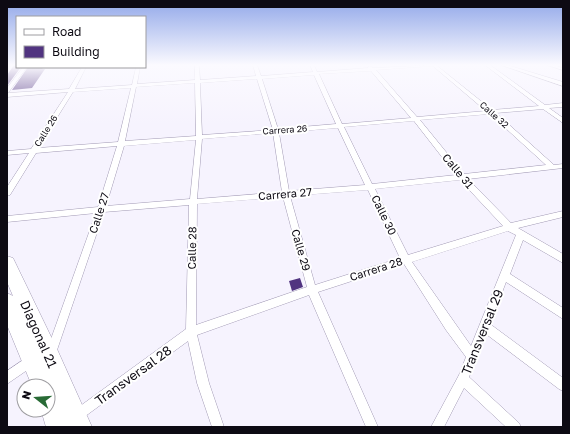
<svg xmlns="http://www.w3.org/2000/svg" width="570" height="434" font-family="'Golos Text',sans-serif">
  <style>
    .building { fill: #513480 }
    .lines { fill: none; stroke-linecap: round; stroke-linejoin: round }
    .street-casing { stroke: #a29ab5; stroke-width: 1 }
    .highway-casing { stroke: #a29ab5; stroke-width: 1 }
    .street { fill: #fff; fill-rule: evenodd }
    .highway { fill: #fff; fill-rule: evenodd }
    .labels { text-anchor: middle; stroke-width: 4; stroke-linejoin: round; paint-order: stroke }
    .far-street-label { font-size: 9px; fill: #0d0a13; stroke: #fff }
    .street-label { font-size: 11px; fill: #0d0a13; stroke: #fff }
    .near-street-label { font-size: 13px; fill: #0d0a13; stroke: #fff }
  </style>
  <rect width="100%" height="100%" fill="#f6f3fe"/>
  <!-- building -->
  <g class="building">
    <polygon points="14,65 17,65 17,67 21,67 7,86 7,75"/>
    <polygon points="28,67 44,67 42,69 45,69 32,88 12,90"/>
    <polygon points="300,278 303,287 292,291 289,281"/>
  </g>
  <g class="lines">
    <!-- street casing -->
    <g class="street-casing">
      <g id="street">
        <path d="M195,65H199L200,80L256,76L253,65H257L261,76L313,72L310,65H314L317,72L368,68V67L370,66L373,68L436,65L492,110L539,106L485,65H490L545,105L563,103V107L549,108L563,118V123L543,109L496,113L554,165L563,164V168L468,179L511,223L563,211V217L518,228L563,254V263L523,240L510,274L563,308V319L506,282L490,324L563,378V391L559,389L486,334L469,377L519,423L521,427H506L464,388L444,427H431L459,375L466,357L446,330L404,264L318,292L378,427H366L309,295L197,335L209,383L224,427H212L197,383L188,341L80,420L76,422L72,420L70,416L72,412L186,329L189,205L104,212L56,353L55,357L51,358L47,357L46,353L96,213L7,222V216L98,207L117,146L36,153L10,195L7,196V187L29,153L7,155V151L31,149L68,92L7,97V88L23,67H27L8,93L69,89L82,67H86L75,89L132,85L136,67H140L137,84L195,80ZM433,66L486,111L417,117L376,70ZM371,71L411,118L342,124L319,74ZM314,75L336,124L278,129L262,79ZM257,79L273,130L202,135L200,83ZM195,83L196,136L125,141L136,87ZM131,88L118,142L38,148L73,92ZM490,114L546,165L464,174L420,120ZM414,121L456,175L372,184L344,127ZM338,128L365,185L289,191L279,133ZM273,133L282,192L197,199L202,139ZM196,140L190,199L106,206L124,146ZM460,180L503,226L408,255L375,189ZM368,190L400,258L315,285L290,196ZM283,197L307,287L196,325L197,204ZM508,231L516,235L471,346L412,262Z"/>
        <polygon points="501,65 507,65 563,82 563,86"/>
        <polygon points="547,65 553,65 563,68 563,70"/>
        <polygon points="32,354 36,356 38,360 36,364 7,384 7,371"/>
      </g>
    </g>
    <!-- highway casing -->
    <g class="highway-casing">
      <polygon id="highway" points="7,256 13,258 57,349 92,427 46,427 41,410 48,410 48,386 32,386 7,325 7,293 13,296 7,282"/>
    </g>
    <!-- street -->
    <use href="#street" class="street"/>
    <!-- highway -->
    <use href="#highway" class="highway"/>
  </g>
  <!-- sky -->
  <linearGradient id="sky" x2="0" y2="1"><stop stop-color="#92a8e9"/><stop offset="0.52" stop-color="#fbfaff"/><stop offset="1" stop-color="#fbfaff" stop-opacity="0"/></linearGradient>
  <rect width="570" height="125" fill="url(#sky)"/>
  <g class="labels">
    <!-- far-street labels -->
    <g class="far-street-label">
      <text transform="translate(494 115) rotate(41)" y="3">Calle 32</text>
      <text transform="translate(285 130) rotate(-4)" y="3">Carrera 26</text>
      <text transform="translate(46 131) rotate(-58)" y="3">Calle 26</text>
    </g>
    <!-- street labels -->
    <g class="street-label">
      <text transform="translate(458 171) rotate(50)" y="4">Calle 31</text>
      <text transform="translate(285 194) rotate(-5)" y="4">Carrera 27</text>
      <text transform="translate(99 213) rotate(-72)" y="4">Calle 27</text>
      <text transform="translate(384 215) rotate(64)" y="4">Calle 30</text>
      <text transform="translate(192 248) rotate(-89)" y="4">Calle 28</text>
      <text transform="translate(301 250) rotate(74)" y="4">Calle 29</text>
      <text transform="translate(376 269) rotate(-18)" y="4">Carrera 28</text>
    </g>
    <!-- near-street labels -->
    <g class="near-street-label">
      <text transform="translate(482 332) rotate(-68)" y="5">Transversal 29</text>
      <text transform="translate(39 334) rotate(66)" y="5">Diagonal 21</text>
      <text transform="translate(133 375) rotate(-36)" y="5">Transversal 28</text>
    </g>
  </g>
  <!-- border -->
  <rect width="570" height="434" fill="none" stroke="#0d0a13" stroke-width="16"/>
  <!-- legend -->
  <rect x="16" y="16" width="130" height="52" fill="#ffffff" stroke="#9e9da1"/>
  <rect x="24" y="29" width="20" height="6" fill="#ffffff" stroke="#9e9da1"/>
  <text x="52" y="36" font-size="12" fill="#0d0a13">Road</text>
  <rect x="24" y="46" width="20" height="12" fill="#513480" stroke="#9e9da1"/>
  <text x="52" y="56" font-size="12" fill="#0d0a13">Building</text>
  <!-- north arrow -->
  <g transform="translate(36 398) rotate(287)"><circle r="19" fill="#ffffff" stroke="#9e9da1"/>
  <path d="M0-3L7 15L0 10L-7 15Z" fill="#296b36"/>
  <text y="-6" font-size="11" font-weight="bold" text-anchor="middle" fill="#0d0a13">N</text>
  </g>
</svg>
